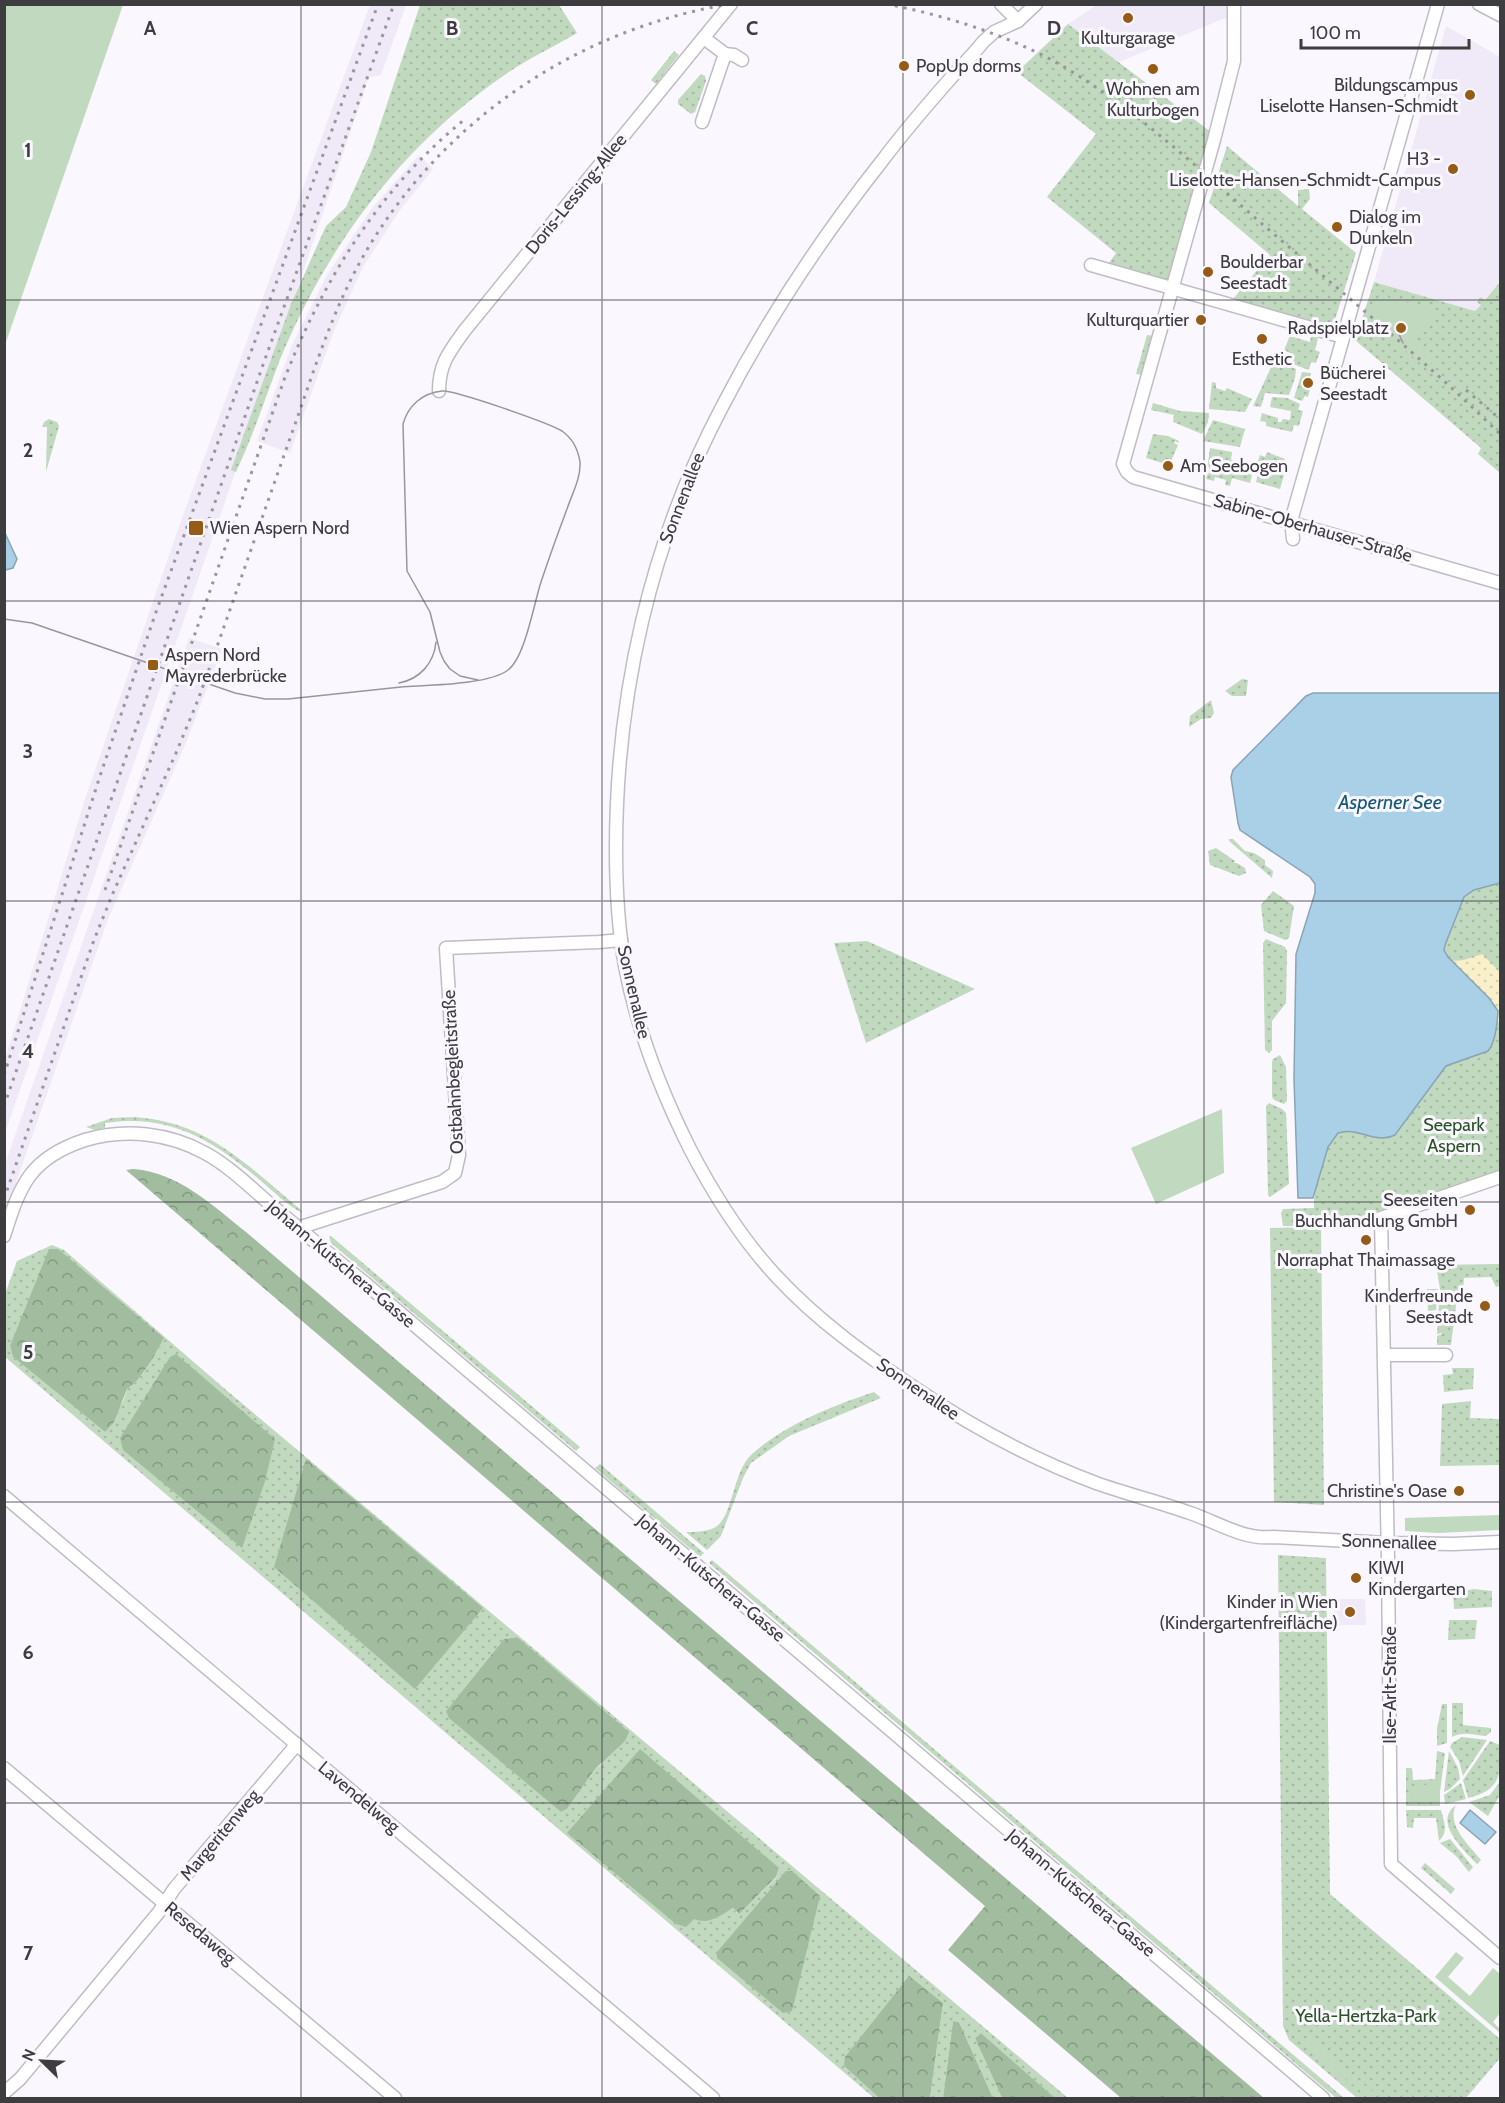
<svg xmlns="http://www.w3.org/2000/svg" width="1505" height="2103" font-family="Cabin,sans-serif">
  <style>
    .built { fill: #f0e9f7 }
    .grass { fill: url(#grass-dots); fill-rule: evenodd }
    .forest { fill: url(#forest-crowns) }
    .sand { fill: url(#sand-dots) }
    .garden { fill: #c1d9be }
    .water { fill: #a9d0e7; stroke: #89a4b5; stroke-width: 1.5 }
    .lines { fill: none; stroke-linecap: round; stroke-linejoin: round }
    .minor-casing { stroke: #bfbcc3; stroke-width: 15 }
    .minor { stroke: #fff; stroke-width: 12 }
    .tram { stroke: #99969c; stroke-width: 1.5 }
    .rail { stroke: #99969c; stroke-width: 3; stroke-dasharray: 3 6; stroke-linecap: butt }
    .grid { fill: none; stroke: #3d3c3f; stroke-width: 1.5; stroke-opacity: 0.55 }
    .poi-dot { fill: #955c18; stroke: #fbf7ff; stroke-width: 2 }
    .labels { text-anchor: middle; stroke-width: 6; stroke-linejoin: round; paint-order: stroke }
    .poi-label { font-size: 18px; fill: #3d3c3f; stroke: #fbf7ff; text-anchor: start }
    .street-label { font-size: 18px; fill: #3d3c3f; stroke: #fbf7ff }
    .park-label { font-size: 18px; fill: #2a5228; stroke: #fbf7ff }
    .water-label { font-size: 20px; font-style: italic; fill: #165a79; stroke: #fbf7ff }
    .grid-label { font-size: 20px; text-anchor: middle; font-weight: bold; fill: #3d3c3f; stroke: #fbf7ff; stroke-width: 6; stroke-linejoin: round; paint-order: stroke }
  </style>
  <defs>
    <pattern id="grass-dots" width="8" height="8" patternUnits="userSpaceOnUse" patternTransform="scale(1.5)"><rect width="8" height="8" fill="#c1d9be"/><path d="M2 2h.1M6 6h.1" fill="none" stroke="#a7bba4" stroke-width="1.8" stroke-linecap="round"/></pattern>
    <pattern id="forest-crowns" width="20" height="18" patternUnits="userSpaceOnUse" patternTransform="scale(1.5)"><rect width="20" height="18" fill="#a1bc9e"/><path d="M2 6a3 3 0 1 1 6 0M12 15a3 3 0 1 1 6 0" fill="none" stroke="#849a82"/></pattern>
    <pattern id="sand-dots" width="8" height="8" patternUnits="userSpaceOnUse" patternTransform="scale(1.5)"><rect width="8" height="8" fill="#f9f0ca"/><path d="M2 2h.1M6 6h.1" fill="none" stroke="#d6cfaf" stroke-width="1.8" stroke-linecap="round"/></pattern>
  </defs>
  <rect width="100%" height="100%" fill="#fbf7ff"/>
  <!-- built -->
  <g class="built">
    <polygon points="370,5 406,5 381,75 369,77 223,508 5,1133 5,1059 85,799 177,532"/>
    <polygon points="1097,5 1227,5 1228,17 1119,62 1068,24"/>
    <polygon points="1446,26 1500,57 1500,282 1484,300 1480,298 1477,301 1481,305 1475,311 1374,282"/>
    <polygon points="419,155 433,169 400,210 363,267 333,333 290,453 257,441 292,345 327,275 372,208"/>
    <polygon points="189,638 222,649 186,743 108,919 5,1214 5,1164"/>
    <polygon points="1334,1599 1365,1599 1366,1625 1334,1625"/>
  </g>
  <!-- grass -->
  <g class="grass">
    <path d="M420,5H559L577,33C553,47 528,59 506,74C402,145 327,245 279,362C265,399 253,436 236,472L231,470L291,304L326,226L346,207L371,152Z"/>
    <polygon points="1068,24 1211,132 1169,281 1109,263 1116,253 1047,197 1096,134 1017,72"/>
    <polygon points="674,51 679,55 656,84 651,80"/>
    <polygon points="701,74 705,76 706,81 695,112 691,114 678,104 678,100"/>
    <polygon points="1227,146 1298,206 1298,190 1309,189 1310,199 1302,209 1356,253 1333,326 1233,299 1270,255 1209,203"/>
    <polygon points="1374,282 1475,311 1481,305 1477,302 1480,297 1485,300 1500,282 1500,473 1478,454 1481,448 1355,340"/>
    <polygon points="1147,335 1153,336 1142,375 1136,374"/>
    <polygon points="1290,336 1310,342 1311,336 1318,338 1315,350 1320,352 1316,363 1311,362 1309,370 1287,362 1290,353 1284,350"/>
    <polygon points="1279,362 1296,369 1295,378 1289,395 1265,393 1261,407 1253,406 1273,363 1278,365"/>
    <polygon points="1302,372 1311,373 1309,380 1312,381 1308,397 1305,396 1302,401 1294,398"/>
    <polygon points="1212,382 1216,383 1216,388 1225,391 1227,388 1252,399 1245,412 1209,409"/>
    <polygon points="1272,397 1287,398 1300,404 1298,410 1303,411 1299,426 1294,425 1292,432 1266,426 1266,422 1260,421 1262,413 1278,418 1278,422 1281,422 1283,419 1290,420 1291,411 1270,407"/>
    <polygon points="1153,403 1180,411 1209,413 1208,422 1202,434 1173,422 1174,415 1151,410"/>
    <polygon points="49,419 57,422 59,426 46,472 47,427 42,427 44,422"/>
    <polygon points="1213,420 1245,429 1240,447 1203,441"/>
    <polygon points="1153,434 1168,436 1179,441 1178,443 1175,441 1174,443 1178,445 1171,461 1169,461 1169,465 1146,458"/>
    <polygon points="1210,448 1232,452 1231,460 1235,461 1234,466 1236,467 1236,470 1252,475 1250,483 1232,478 1230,486 1225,485 1226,480 1215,477 1214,481 1206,479 1207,475 1201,473 1203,462 1208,463"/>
    <polygon points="1267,452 1285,459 1283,465 1288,467 1287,473 1258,461 1260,455 1265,457"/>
    <polygon points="1259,465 1284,475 1280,489 1256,482 1258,475 1256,474"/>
    <polygon points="1242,679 1248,680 1246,696 1232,696 1225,691"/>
    <polygon points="1211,700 1214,713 1211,718 1201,719 1189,727 1190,716"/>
    <polygon points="1229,839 1233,839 1245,851 1254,853 1265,860 1265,865 1273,871 1272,878 1229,841"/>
    <polygon points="1216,848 1235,861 1234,863 1237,863 1245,868 1246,873 1239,876 1210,865 1208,851"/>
    <path d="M1500,883V1170L1383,1210L1373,1219L1315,1221L1314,1219L1306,1226H1283L1281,1213L1283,1209L1314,1208C1313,1190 1325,1145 1338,1133C1358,1126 1375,1145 1395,1135L1446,1066L1480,1054L1491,1047L1497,1022L1489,998L1448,957L1444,950L1445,945L1464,897L1474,890Z"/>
    <polygon points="1273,891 1294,906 1289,938 1285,940 1264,931 1261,905"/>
    <polygon points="1266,939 1285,947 1287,951 1286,1003 1272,1021 1272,1050 1269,1053 1265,1050 1263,943"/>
    <polygon points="867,941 975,989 866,1043 834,943"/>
    <polygon points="1280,1055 1286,1067 1287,1101 1284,1104 1274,1100 1272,1097 1272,1062 1273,1059"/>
    <polygon points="1269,1103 1282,1109 1286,1113 1289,1184 1270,1197 1268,1195 1266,1106"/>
    <path d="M135,1117C208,1122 248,1166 301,1210L302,1213C287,1205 274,1192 261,1181C214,1141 171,1113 105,1123V1128L95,1130L86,1127L112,1118Z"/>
    <polygon points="1321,1227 1324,1505 1274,1502 1270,1228"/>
    <polygon points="329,1236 331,1236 580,1447 576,1451 331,1243"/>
    <path d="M52,1245L64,1250L225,1389L1068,2098H1055L981,2033L975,2038L1002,2098H993L959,2022L953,2021L943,2098H930L943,2003L844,2066L879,2098H874L5,1357V1294L17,1261ZM164,1338L152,1360L136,1382L127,1389L123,1401L105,1432L13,1357L10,1346ZM517,1637L603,1763L595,1769L567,1809L561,1812L446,1711L504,1639ZM779,1868L776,1878L738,1914L733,1908C720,1916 710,1925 694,1918Z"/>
    <polygon points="1500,1264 1500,1290 1499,1286 1496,1287 1491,1277 1464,1278 1463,1290 1458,1290 1451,1345 1437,1345 1437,1336 1442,1334 1442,1333 1437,1334 1440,1289 1436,1265"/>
    <polygon points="1452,1368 1474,1368 1473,1389 1444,1392 1443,1375 1453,1374"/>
    <path d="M874,1392L881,1398L789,1436L751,1463L743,1478L721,1536L707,1550L686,1532C695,1532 705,1532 714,1528C733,1519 732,1473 751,1455C782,1426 834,1405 874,1392Z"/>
    <polygon points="1471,1401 1470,1418 1500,1419 1500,1465 1440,1466 1442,1404"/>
    <polygon points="600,1464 704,1553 700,1557 595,1468"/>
    <polygon points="1278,1555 1326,1558 1330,1894 1500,2039 1500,2058 1466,2098 1357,2098 1289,2040 1283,2026"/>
    <polygon points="712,1560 1344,2098 1336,2098 709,1563"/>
    <polygon points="1474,1589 1492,1591 1492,1607 1454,1609 1453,1593"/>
    <polygon points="1449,1620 1477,1620 1475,1639 1448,1640"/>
    <path d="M1452,1703H1463V1725L1491,1728V1732L1486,1736C1475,1735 1462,1731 1452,1737Z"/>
    <polygon points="1442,1704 1447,1704 1447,1743 1437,1746 1437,1729"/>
    <polygon points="1462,1737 1487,1740 1463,1776 1459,1761 1450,1747 1452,1743"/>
    <path d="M1490,1741L1500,1745C1501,1775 1501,1790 1468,1798L1463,1780Z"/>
    <polygon points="1437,1751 1445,1753 1440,1792 1440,1806 1406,1806 1406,1768 1412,1768 1413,1780 1435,1779"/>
    <polygon points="1449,1751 1458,1768 1460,1779 1450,1789 1444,1792"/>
    <polygon points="1461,1783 1466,1799 1445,1804 1444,1795"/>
    <polygon points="1499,1783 1500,1795 1488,1816 1469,1802 1490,1795"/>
    <path d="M1456,1805C1446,1825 1469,1845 1481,1860L1477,1864C1465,1851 1432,1822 1456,1805Z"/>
    <path d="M1406,1810H1441C1444,1822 1449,1832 1439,1841L1436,1818H1414L1413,1828L1407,1827Z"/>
    <polygon points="1450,1839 1473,1867 1469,1872 1456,1856 1440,1843"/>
    <polygon points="1425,1863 1455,1889 1451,1894 1421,1868"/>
  </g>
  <!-- forest -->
  <g class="forest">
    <path d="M134,1169C179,1173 212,1205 246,1232L1264,2098H1121L948,1950L985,1906L126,1170Z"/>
    <polygon points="49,1249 58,1249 164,1338 152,1360 136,1382 127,1389 114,1422 105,1432 13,1357 10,1346"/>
    <polygon points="176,1354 275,1439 265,1481 242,1548 123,1450 120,1438 170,1357"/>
    <polygon points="306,1459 483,1608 415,1689 274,1567"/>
    <polygon points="517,1637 629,1732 625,1741 595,1769 567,1809 561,1812 449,1718 446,1711 504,1639"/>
    <path d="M640,1749L779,1868L776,1877L739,1914L733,1908C720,1916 710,1925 694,1919L686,1927L676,1924L567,1833Z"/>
    <polygon points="786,1871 792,1871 820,1896 792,2011 783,2013 717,1958 717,1952"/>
    <polygon points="909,1976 943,2003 930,2098 879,2098 844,2066 845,2057"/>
    <polygon points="953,2021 959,2022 993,2098 943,2098"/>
    <polygon points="981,2033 1055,2098 1002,2098 975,2038"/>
  </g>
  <!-- sand -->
  <polygon class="sand" points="1482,954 1500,972 1500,1022 1497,1022 1498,1011 1496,1006 1452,961 1464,960"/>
  <!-- garden -->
  <g class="garden">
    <polygon points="5,4 123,5 5,345 4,5"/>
    <polygon points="1384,296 1438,311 1414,339 1436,358 1427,369 1366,317"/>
    <polygon points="1222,1109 1224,1173 1156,1204 1131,1148"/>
    <polygon points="1427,1289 1438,1289 1436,1310 1428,1311"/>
    <polygon points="1500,1515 1500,1530 1438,1533 1405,1531 1405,1518"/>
    <polygon points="1439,1784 1439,1802 1412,1803 1411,1786"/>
    <polygon points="1456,1952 1464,1958 1448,1977 1470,1996 1493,1968 1500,1974 1500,2013 1493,2022 1500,2029 1500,2033 1435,1977"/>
    <polygon points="1310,2041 1312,2041 1373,2092 1374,2098 1369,2098 1304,2044"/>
  </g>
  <!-- water -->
  <g class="water">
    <polygon points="5,533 17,559 13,568 5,570"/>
    <path d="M1313,693H1500V883L1474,890L1464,897L1445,945L1444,950L1448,957L1489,998L1498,1011C1497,1023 1496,1041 1488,1051L1446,1066L1395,1135C1375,1145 1358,1126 1338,1133L1328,1147L1313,1198H1298L1294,1079L1296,954L1315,893V884L1310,877L1240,830L1238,823L1231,777L1233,770L1306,696Z"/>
    <polygon points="1470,1810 1496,1832 1485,1844 1460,1823"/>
  </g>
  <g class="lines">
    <!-- minor casing -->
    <g class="minor-casing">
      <g id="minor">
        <polyline points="1001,4 1018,21"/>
        <path d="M1036,4L1018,21L994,32L983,42C973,55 961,66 950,79C927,105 903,133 882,161C821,238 767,320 722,407C650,543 616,696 616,849C616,888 618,928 625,966C637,1030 661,1091 690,1149C714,1195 742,1240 778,1278C818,1321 867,1356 915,1388C972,1427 1032,1459 1096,1483C1127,1494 1159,1502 1190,1513C1217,1522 1243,1540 1273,1537L1388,1543L1453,1544L1500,1542"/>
        <polyline points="1234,4 1234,61 1214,140 1123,464 1127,472 1133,477 1500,583"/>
        <polyline points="1479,4 1500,15"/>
        <polyline points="704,38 725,54 734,55 742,60"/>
        <polyline points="702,122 725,54"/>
        <polyline points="1091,265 1343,337"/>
        <path d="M439,391C439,364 449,352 465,330L731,4"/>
        <polyline points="1293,539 1291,521 1438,4"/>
        <polyline points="1500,1177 1381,1218 1388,1559 1391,1864 1500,1958"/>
        <polyline points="298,1228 442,1182 455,1173 459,1155 446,948 599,942 621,940"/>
        <path d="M4,1236C20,1185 30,1158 85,1140C125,1128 169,1133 205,1153C231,1167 254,1191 277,1210C306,1234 335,1259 365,1283L1323,2098"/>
        <polyline points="1384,1355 1446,1355"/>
        <polyline points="4,1496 713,2098"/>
        <polyline points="4,1768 395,2098"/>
        <polyline points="4,2093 20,2079 99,1984 159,1912 174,1889 297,1744"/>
      </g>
    </g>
    <!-- minor -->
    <use href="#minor" class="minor"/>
    <!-- tram -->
    <g class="tram">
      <polyline points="1398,332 1403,343"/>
      <path d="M4,619L32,623L235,693L265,699H288C326,695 364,691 401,687C426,685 489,685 508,670C525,658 534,603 541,582C549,558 558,533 567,509C572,494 581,478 580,462C578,449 572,438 562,431C549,423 455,390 442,391C422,393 408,406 403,424L407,571L430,612L440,652L444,661L450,669L460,676L478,680"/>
      <path d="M399,683C420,679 434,663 436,642"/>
    </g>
    <!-- rail -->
    <g class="rail">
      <path d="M886,4C943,15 998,32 1050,59C1133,104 1210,180 1282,241C1356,304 1431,366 1500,434"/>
      <polyline points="1466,390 1500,419"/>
      <path d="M105,890L284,380C323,280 380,188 464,120"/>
      <polyline points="4,1075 100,776 156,612 378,4"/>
      <polyline points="4,1106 264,362 394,4"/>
      <path d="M4,1199L94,940L113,893L176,753L198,700C230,611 261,520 293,430C315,368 334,305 368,248C447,117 579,29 730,4"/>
    </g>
  </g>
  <!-- grid -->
  <path class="grid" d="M301,4V2098M602,4V2098M903,4V2098M1204,4V2098M4,300H1500M4,601H1500M4,901H1500M4,1202H1500M4,1502H1500M4,1803H1500"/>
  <!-- markers -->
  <g class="poi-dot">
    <circle cx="1128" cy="18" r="6"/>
    <circle cx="904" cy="66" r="6"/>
    <circle cx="1153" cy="69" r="6"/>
    <circle cx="1470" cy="95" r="6"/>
    <circle cx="1453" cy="169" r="6"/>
    <circle cx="1337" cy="227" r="6"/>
    <circle cx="1208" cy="272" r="6"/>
    <circle cx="1201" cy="320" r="6"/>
    <circle cx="1401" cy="328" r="6"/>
    <circle cx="1262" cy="339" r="6"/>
    <circle cx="1308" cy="383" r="6"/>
    <circle cx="1168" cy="466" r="6"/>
    <rect x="188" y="520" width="16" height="16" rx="3"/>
    <rect x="147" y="659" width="12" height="12" rx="3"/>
    <circle cx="1470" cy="1210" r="6"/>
    <circle cx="1366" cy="1240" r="6"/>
    <circle cx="1485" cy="1306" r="6"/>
    <circle cx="1459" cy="1491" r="6"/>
    <circle cx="1356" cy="1578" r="6"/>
    <circle cx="1350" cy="1612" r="6"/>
  </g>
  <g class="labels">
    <!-- poi labels -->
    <g class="poi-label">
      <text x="1128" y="44" text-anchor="middle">Kulturgarage</text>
      <text x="916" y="72">PopUp dorms</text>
      <text x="1458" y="91" text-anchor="end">Bildungscampus<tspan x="1458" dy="21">Liselotte Hansen-Schmidt</tspan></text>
      <text x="1153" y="95" text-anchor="middle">Wohnen am<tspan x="1153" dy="21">Kulturbogen</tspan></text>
      <text x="1441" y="165" text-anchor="end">H3 -<tspan x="1441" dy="21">Liselotte-Hansen-Schmidt-Campus</tspan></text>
      <text x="1349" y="223">Dialog im<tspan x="1349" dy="21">Dunkeln</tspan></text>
      <text x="1220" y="268">Boulderbar<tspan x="1220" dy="21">Seestadt</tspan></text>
      <text x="1189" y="326" text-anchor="end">Kulturquartier</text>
      <text x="1389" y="334" text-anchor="end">Radspielplatz</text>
      <text x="1262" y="365" text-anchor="middle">Esthetic</text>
      <text x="1320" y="379">Bücherei<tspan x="1320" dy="21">Seestadt</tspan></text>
      <text x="1180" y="472">Am Seebogen</text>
      <text x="210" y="534">Wien Aspern Nord</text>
      <text x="165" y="661">Aspern Nord<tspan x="165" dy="21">Mayrederbrücke</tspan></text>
      <text x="1458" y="1206" text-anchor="end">Seeseiten<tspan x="1458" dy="21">Buchhandlung GmbH</tspan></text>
      <text x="1366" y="1266" text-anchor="middle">Norraphat Thaimassage</text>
      <text x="1473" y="1302" text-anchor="end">Kinderfreunde<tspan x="1473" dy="21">Seestadt</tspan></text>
      <text x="1447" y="1497" text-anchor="end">Christine's Oase</text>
      <text x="1368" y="1574">KIWI<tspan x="1368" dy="21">Kindergarten</tspan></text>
      <text x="1338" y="1608" text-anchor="end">Kinder in Wien<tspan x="1338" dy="21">(Kindergartenfreifläche)</tspan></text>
    </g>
    <!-- street labels -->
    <g class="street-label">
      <text transform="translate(576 194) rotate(-51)" y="6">Doris-Lessing-Allee</text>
      <text transform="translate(682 498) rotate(-69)" y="6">Sonnenallee</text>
      <text transform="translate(1313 528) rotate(16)" y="6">Sabine-Oberhauser-Straße</text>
      <text transform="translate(634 992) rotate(77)" y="6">Sonnenallee</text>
      <text transform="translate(453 1072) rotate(-93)" y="6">Ostbahnbegleitstraße</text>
      <text transform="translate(341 1264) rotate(40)" y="6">Johann-Kutschera-Gasse</text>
      <text transform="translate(918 1389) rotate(34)" y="6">Sonnenallee</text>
      <text transform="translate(1389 1542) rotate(2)" y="6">Sonnenallee</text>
      <text transform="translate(711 1578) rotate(40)" y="6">Johann-Kutschera-Gasse</text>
      <text transform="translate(1390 1685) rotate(-90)" y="6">Ilse-Arlt-Straße</text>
      <text transform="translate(359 1797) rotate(40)" y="6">Lavendelweg</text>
      <text transform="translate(220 1835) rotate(-50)" y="6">Margeritenweg</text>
      <text transform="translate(1081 1893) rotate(40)" y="6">Johann-Kutschera-Gasse</text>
      <text transform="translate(200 1933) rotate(40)" y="6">Resedaweg</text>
    </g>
    <!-- park labels -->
    <g class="park-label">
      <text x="1454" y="1131">Seepark<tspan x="1454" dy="21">Aspern</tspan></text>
      <text x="1366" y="2022">Yella-Hertzka-Park</text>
    </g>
    <!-- water labels -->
    <g class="water-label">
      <text x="1390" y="809">Asperner See</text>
    </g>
  </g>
  <g class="grid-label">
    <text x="150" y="35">A</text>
    <text x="452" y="35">B</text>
    <text x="752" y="35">C</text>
    <text x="1054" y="35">D</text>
    <text x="28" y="157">1</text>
    <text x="28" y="457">2</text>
    <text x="28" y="758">3</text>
    <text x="28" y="1058">4</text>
    <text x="28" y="1359">5</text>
    <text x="28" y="1659">6</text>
    <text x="28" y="1960">7</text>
  </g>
  <!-- border -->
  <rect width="1505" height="2103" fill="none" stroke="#3d3c3f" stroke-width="12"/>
  <!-- north arrow -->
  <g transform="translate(42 2061) rotate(294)" stroke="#fbf7ff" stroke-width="4.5" paint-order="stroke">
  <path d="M0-4.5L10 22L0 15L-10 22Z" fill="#3d3c3f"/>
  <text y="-9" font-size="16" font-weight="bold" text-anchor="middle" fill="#3d3c3f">N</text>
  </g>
  <!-- scale -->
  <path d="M1301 39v9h168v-9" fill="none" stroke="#3d3c3f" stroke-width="3"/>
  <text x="1310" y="39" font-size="18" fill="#3d3c3f" stroke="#fbf7ff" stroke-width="4.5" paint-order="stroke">100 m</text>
</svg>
